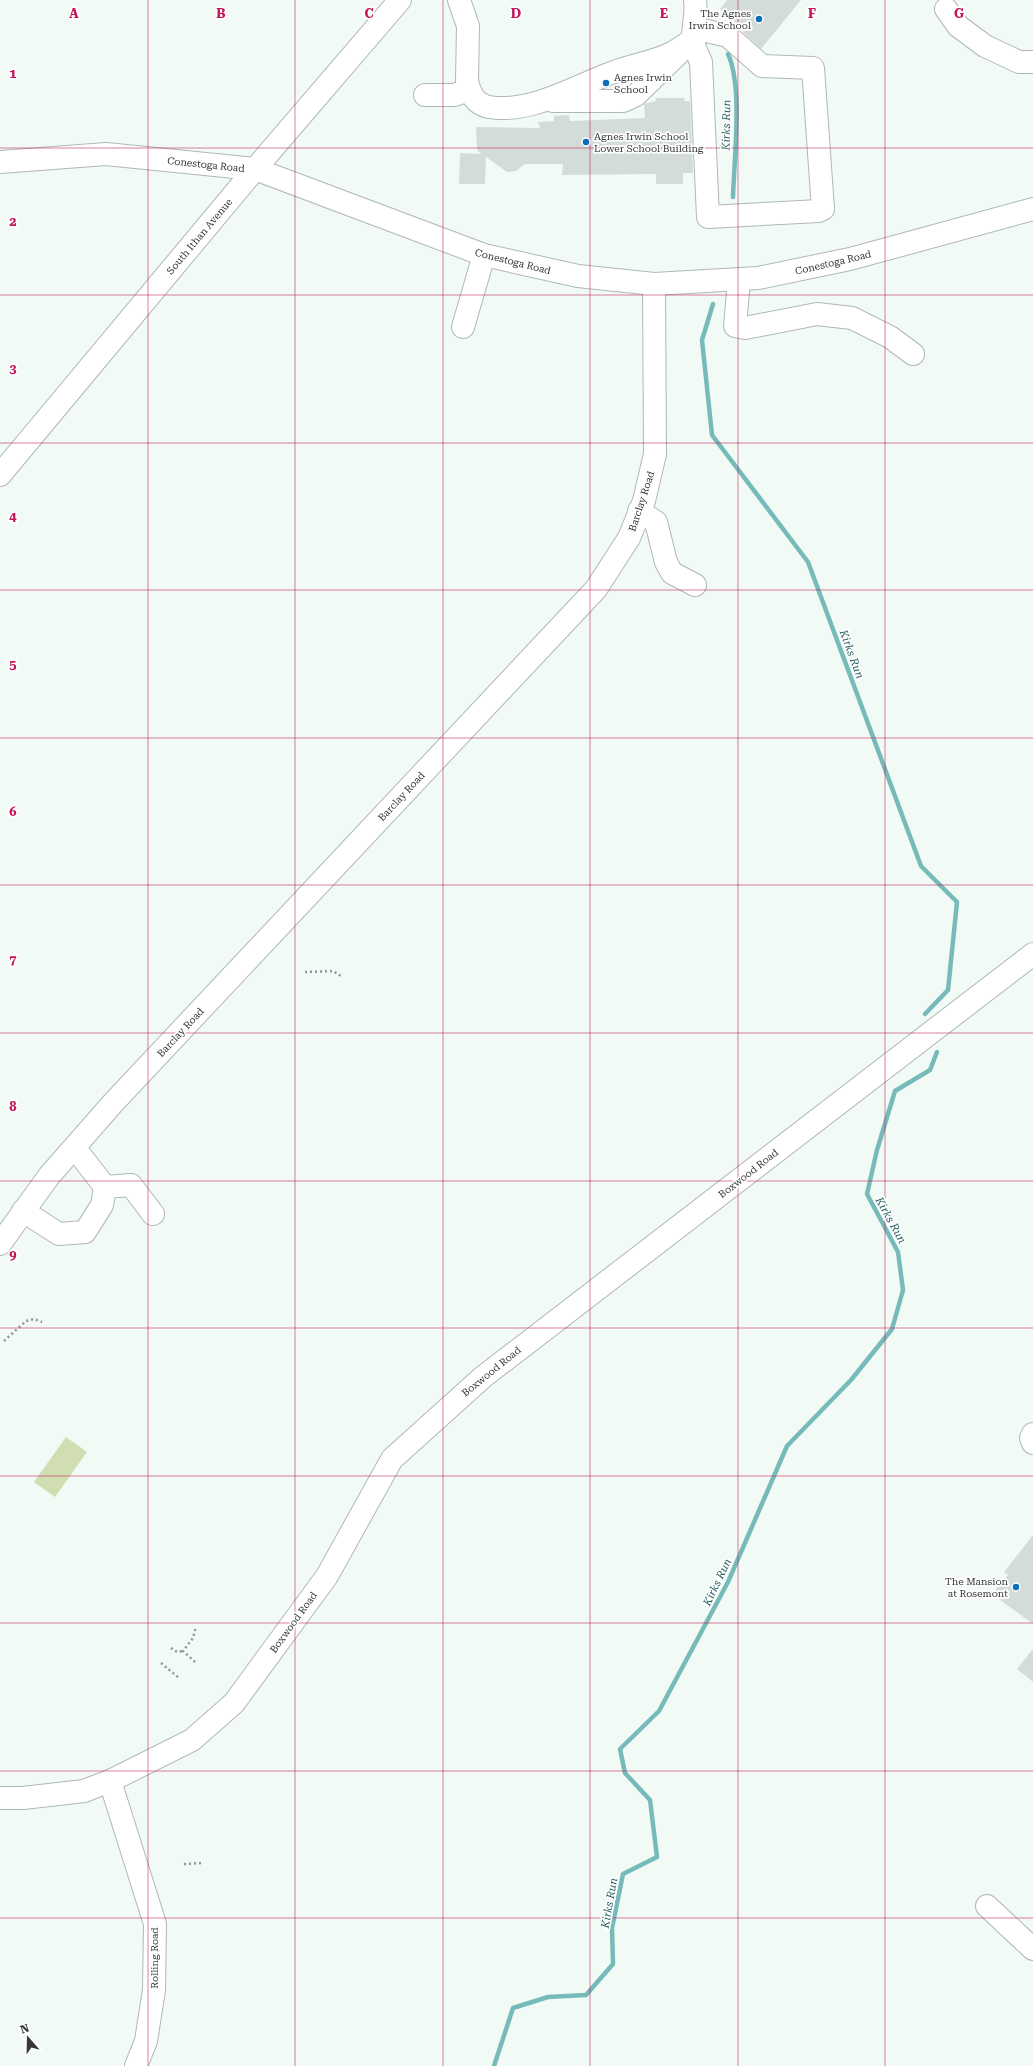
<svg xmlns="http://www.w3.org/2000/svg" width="1033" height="2066" font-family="'Roboto Serif',serif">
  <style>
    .pitch { fill: #d1deb2 }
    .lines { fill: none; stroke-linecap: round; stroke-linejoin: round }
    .stream { stroke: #76bbba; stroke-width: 4.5 }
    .building { fill: #d3dcd9 }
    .minor-casing { stroke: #b0b8b3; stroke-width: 24 }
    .major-casing { stroke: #b0b8b3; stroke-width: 24 }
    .path { stroke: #919693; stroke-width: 2.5; stroke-dasharray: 2 3; stroke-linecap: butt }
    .minor { stroke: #fff; stroke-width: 22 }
    .major { stroke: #fff; stroke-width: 22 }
    .grid { fill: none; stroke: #c2185b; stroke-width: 1; stroke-opacity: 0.55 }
    .poi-dot { fill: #0a6fbb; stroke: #fff; stroke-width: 1.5 }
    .labels { text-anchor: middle; stroke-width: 3.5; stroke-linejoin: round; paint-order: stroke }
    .poi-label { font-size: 10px; fill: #353836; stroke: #fff; text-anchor: end }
    .street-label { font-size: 10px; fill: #353836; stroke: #fff }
    .water-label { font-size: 11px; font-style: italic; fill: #286161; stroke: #fff }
    .grid-label { font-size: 13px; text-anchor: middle; font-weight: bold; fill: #c2185b; stroke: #fff; stroke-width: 3.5; stroke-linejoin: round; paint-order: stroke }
  </style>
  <rect width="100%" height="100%" fill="#f2faf5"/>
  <!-- pitch -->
  <polygon class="pitch" points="66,1437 87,1452 55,1497 34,1482"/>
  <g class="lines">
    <!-- stream -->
    <g class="stream">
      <path d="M728,54C743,86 734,160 733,197"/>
      <polyline points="713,304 702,340 712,435 808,562 921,866 957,902 948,990 925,1014"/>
      <polyline points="494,2066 513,2008 548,1997 586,1995 613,1964 612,1928 623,1874 657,1857 650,1800 625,1773 620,1749 659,1711 728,1582 787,1446 851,1380 892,1329 903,1290 898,1252 867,1194 877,1150 895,1091 930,1070 937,1052"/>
    </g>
  </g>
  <!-- building -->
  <g class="building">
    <polygon points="727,0 801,0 761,49 743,32 745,30 720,9"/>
    <polygon points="655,98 685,98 684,101 690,101 693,173 683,173 683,184 656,184 656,174 562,175 563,164 525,164 516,171 507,172 486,157 485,184 459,184 460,153 481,154 477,150 476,127 540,128 538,122 554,121 554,116 569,115 570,121 645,118 644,104 656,101"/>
    <polygon points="1033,1535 1033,1624 992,1594 1008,1575 1004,1572"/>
    <polygon points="1033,1649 1033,1682 1017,1669"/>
  </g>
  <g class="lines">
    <!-- minor casing -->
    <g class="minor-casing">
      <g id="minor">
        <path d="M459,0L468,26L467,81C470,94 475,104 489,107C531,114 575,86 614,72C632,65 654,62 672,53C679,49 686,44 692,40"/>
        <polyline points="946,9 958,26 985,46 1019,62 1033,62"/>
        <path d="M694,28L728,36L762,66L813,68L823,209L819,211L708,217L701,62C698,55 693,46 693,38C693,25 697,13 695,0"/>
        <polyline points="425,95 454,95 469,90"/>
        <polyline points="553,101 623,101 636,95 679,53"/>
        <polyline points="739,281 735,326 745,328 817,314 852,318 890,337 913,354"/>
        <polyline points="463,327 484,255"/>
        <polyline points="0,475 255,169 400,0"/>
        <polyline points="639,511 656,522 666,562 672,573 695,585"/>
        <polyline points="105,1187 131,1185 153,1214"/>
        <polyline points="23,1211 59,1234 85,1232 102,1205 105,1187 81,1156 73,1149"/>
        <polyline points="0,1244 49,1176 113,1103 596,589 629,538 644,501 655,454 654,284"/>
        <polyline points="1033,1434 1031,1438 1033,1443"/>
        <polyline points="110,1781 155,1924 154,1990 146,2041 136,2066"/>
        <polyline points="0,1798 23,1798 84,1791 110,1781 192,1740 234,1703 327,1576 392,1459 483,1377 1033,954"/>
        <polyline points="987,1906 1033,1949"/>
      </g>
    </g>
    <!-- major casing -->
    <g class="major-casing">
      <polyline id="major" points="0,162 106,154 255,169 484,255 578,276 654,284 758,278 850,259 1033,209"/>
    </g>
    <!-- path -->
    <g class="path">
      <polyline points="305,972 333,971 341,976"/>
      <polyline points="4,1341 26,1321 34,1319 42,1322"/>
      <polyline points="171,1648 177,1652 183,1651"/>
      <polyline points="195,1662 183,1651 193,1638 196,1626"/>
      <polyline points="161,1663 179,1678"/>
      <polyline points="184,1864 203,1863"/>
    </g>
    <!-- minor -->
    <use href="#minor" class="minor"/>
    <!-- major -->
    <use href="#major" class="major"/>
  </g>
  <!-- grid -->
  <path class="grid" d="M148,0V2066M295,0V2066M443,0V2066M590,0V2066M738,0V2066M885,0V2066M0,148H1033M0,295H1033M0,443H1033M0,590H1033M0,738H1033M0,885H1033M0,1033H1033M0,1181H1033M0,1328H1033M0,1476H1033M0,1623H1033M0,1771H1033M0,1918H1033"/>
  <!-- markers -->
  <g class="poi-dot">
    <circle cx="759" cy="19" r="4"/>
    <circle cx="606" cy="83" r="4"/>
    <circle cx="586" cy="142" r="4"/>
    <circle cx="1016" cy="1587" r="4"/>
  </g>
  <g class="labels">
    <!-- poi labels -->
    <g class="poi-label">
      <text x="751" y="17">The Agnes<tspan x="751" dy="12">Irwin School</tspan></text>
      <text x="614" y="81" text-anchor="start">Agnes Irwin<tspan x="614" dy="12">School</tspan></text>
      <text x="594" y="140" text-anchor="start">Agnes Irwin School<tspan x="594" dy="12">Lower School Building</tspan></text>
      <text x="1008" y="1585">The Mansion<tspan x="1008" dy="12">at Rosemont</tspan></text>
    </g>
    <!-- street labels -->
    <g class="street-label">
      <text transform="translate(206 164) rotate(6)" y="4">Conestoga Road</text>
      <text transform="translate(199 236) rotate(-50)" y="4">South Ithan Avenue</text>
      <text transform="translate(513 261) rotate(14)" y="4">Conestoga Road</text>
      <text transform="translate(833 262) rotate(-13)" y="4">Conestoga Road</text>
      <text transform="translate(641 501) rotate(-72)" y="4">Barclay Road</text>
      <text transform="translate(401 796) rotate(-47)" y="4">Barclay Road</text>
      <text transform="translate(180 1032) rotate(-47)" y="4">Barclay Road</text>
      <text transform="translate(748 1173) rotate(-38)" y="4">Boxwood Road</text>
      <text transform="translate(491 1371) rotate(-39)" y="4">Boxwood Road</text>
      <text transform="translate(293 1622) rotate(-54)" y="4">Boxwood Road</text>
      <text transform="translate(154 1958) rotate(-90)" y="4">Rolling Road</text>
    </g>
    <!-- water labels -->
    <g class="water-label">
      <text transform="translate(726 125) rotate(-89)" y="4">Kirks Run</text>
      <text transform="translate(852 654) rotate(70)" y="4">Kirks Run</text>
      <text transform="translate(891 1220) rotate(61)" y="4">Kirks Run</text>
      <text transform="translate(717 1582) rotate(-64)" y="4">Kirks Run</text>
      <text transform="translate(609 1903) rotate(-80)" y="4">Kirks Run</text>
    </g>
  </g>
  <g class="grid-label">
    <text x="74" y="18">A</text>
    <text x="221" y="18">B</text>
    <text x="369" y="18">C</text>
    <text x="516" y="18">D</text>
    <text x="664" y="18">E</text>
    <text x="812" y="18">F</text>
    <text x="959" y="18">G</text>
    <text x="13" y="78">1</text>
    <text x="13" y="226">2</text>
    <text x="13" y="373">3</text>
    <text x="13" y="521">4</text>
    <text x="13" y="669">5</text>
    <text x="13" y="816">6</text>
    <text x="13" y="964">7</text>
    <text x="13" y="1111">8</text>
    <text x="13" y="1259">9</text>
  </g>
  <!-- north arrow -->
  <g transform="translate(28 2038) rotate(340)" stroke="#ffffff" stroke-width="3" paint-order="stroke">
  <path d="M0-3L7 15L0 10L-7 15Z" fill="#353836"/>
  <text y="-6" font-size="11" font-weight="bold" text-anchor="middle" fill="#353836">N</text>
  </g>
</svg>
